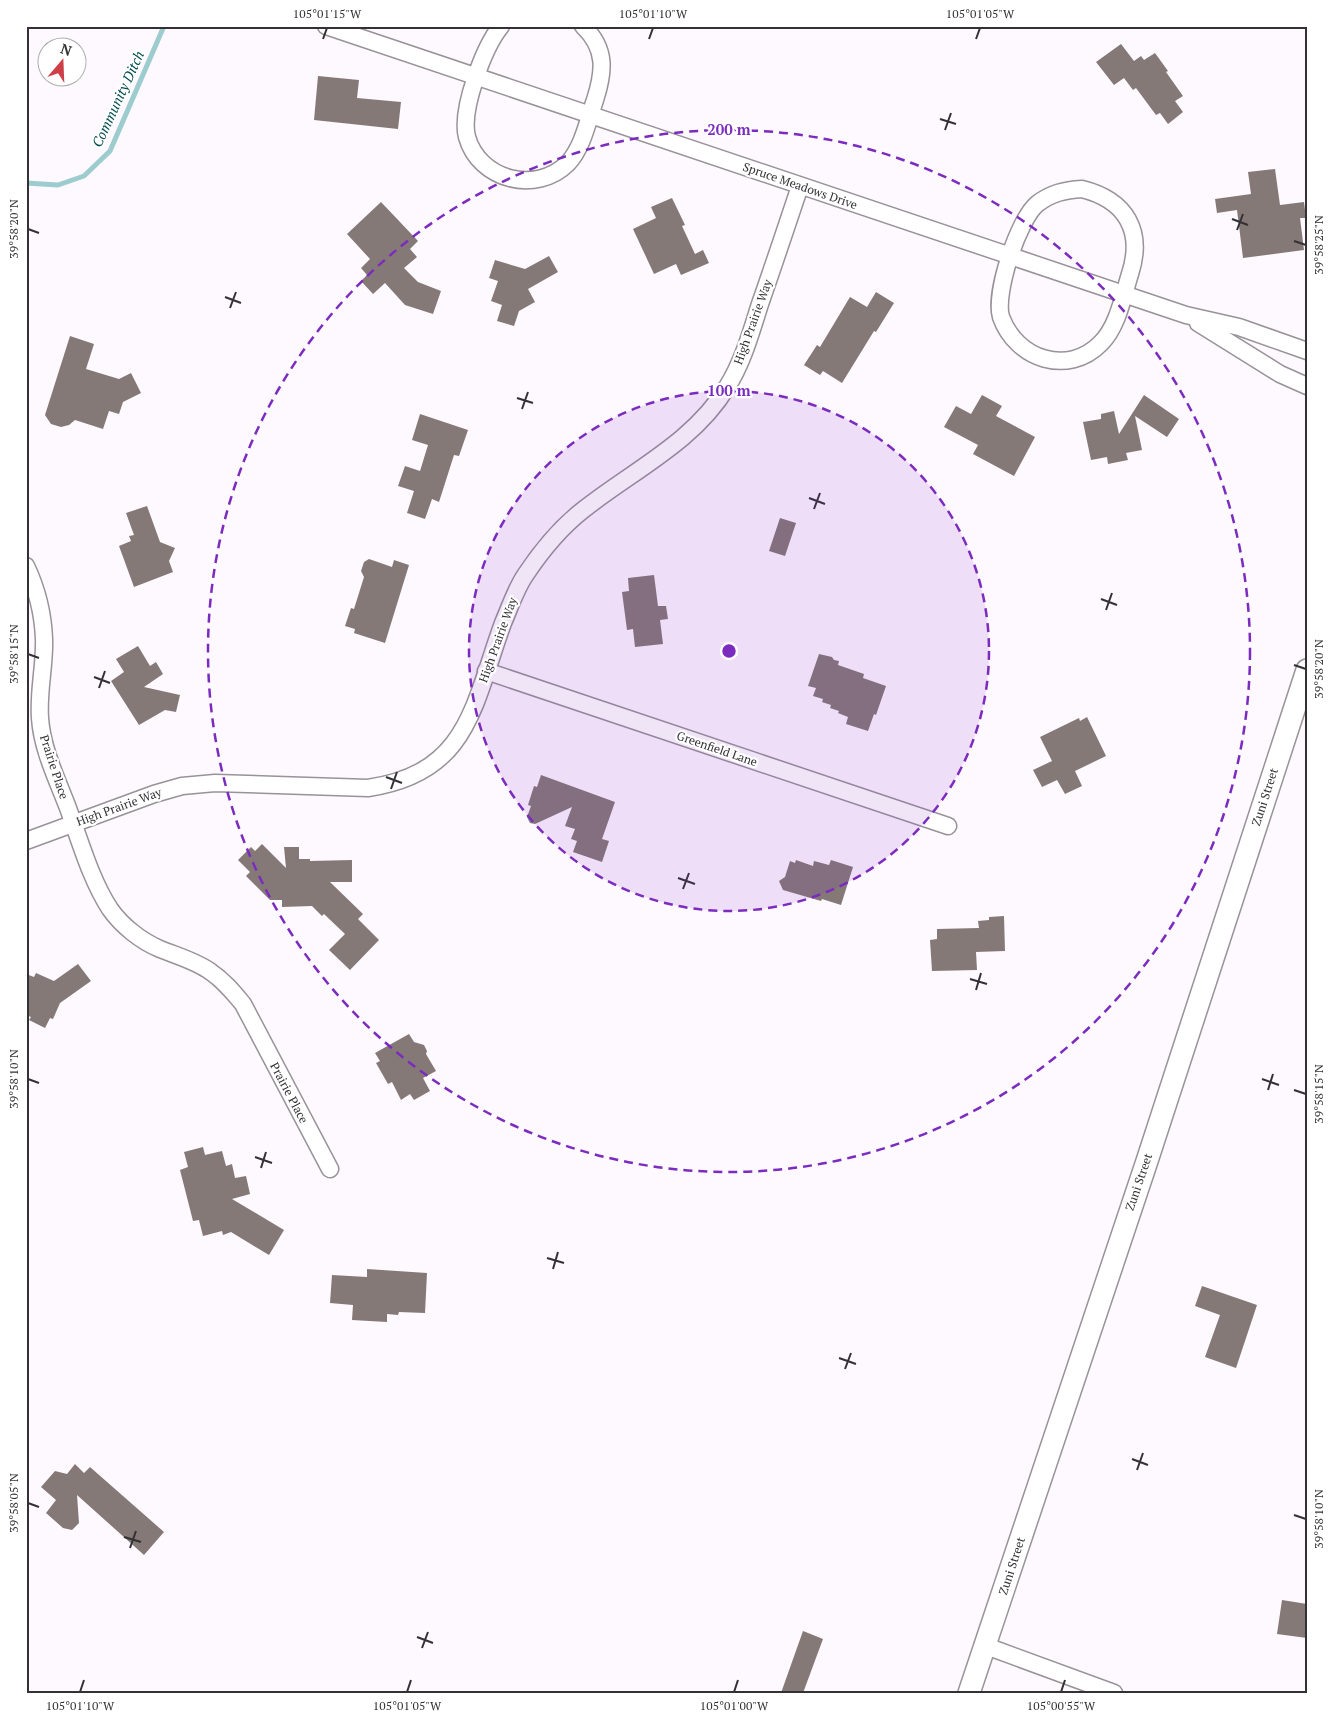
<svg xmlns="http://www.w3.org/2000/svg" width="1333" height="1719" font-family="'PT Serif',serif">
  <style>
    .lines { fill: none; stroke-linecap: round; stroke-linejoin: round }
    .stream { stroke: #9dccce; stroke-width: 5 }
    .building { fill: #847977 }
    .minor-casing { stroke: #999299; stroke-width: 19 }
    .tertiary-casing { stroke: #999299; stroke-width: 24 }
    .minor { stroke: #fff; stroke-width: 16 }
    .tertiary { stroke: #fff; stroke-width: 21 }
    .ticks { fill: none; stroke: #343135; stroke-width: 2 }
    .ring { fill: none; stroke: #7b2cbf; stroke-width: 2.5; stroke-dasharray: 9 6 }
    .labels { text-anchor: middle; stroke-width: 4.5; stroke-linejoin: round; paint-order: stroke }
    .street-label { font-size: 12px; fill: #343135; stroke: #fff }
    .water-label { font-size: 14px; font-style: italic; fill: #024b4e; stroke: #fff }
    .centre { fill: #7b2cbf; stroke: #fff; stroke-width: 2.5 }
    .ring-label { font-size: 15px; text-anchor: middle; font-weight: bold; fill: #7b2cbf; stroke: #fff; stroke-width: 4.5; stroke-linejoin: round; paint-order: stroke }
    .neatline { fill: none; stroke: #343135; stroke-width: 2 }
    .ticks-label { font-size: 12px; text-anchor: middle; fill: #343135 }
  </style>
  <rect width="100%" height="100%" fill="#fef8ff"/>
  <g class="lines">
    <!-- stream -->
    <polyline class="stream" points="26,183 58,185 84,176 110,151 164,26"/>
  </g>
  <!-- building -->
  <g class="building">
    <polygon points="1121,44 1134,61 1141,56 1144,60 1155,53 1168,71 1166,72 1183,96 1175,101 1183,112 1168,124 1160,113 1156,115 1136,88 1133,90 1124,78 1114,85 1096,62"/>
    <polygon points="318,76 359,80 357,98 401,102 398,129 314,120"/>
    <polygon points="1275,169 1280,205 1304,202 1306,218 1300,218 1304,250 1243,258 1237,210 1217,213 1215,199 1251,194 1248,172"/>
    <polygon points="672,198 685,225 682,226 695,254 703,250 709,263 681,275 676,264 654,274 633,229 656,218 651,207"/>
    <polygon points="381,202 418,241 410,249 417,257 404,268 418,282 441,291 433,314 405,305 385,283 373,294 361,281 367,275 361,268 370,259 347,234"/>
    <polygon points="549,256 558,272 528,289 535,302 519,311 514,326 497,321 502,305 491,301 498,281 489,278 495,260 525,269"/>
    <polygon points="876,292 894,303 876,332 874,331 842,383 823,371 820,375 804,365 817,345 820,347 850,297 867,307"/>
    <polygon points="70,336 94,344 86,369 119,379 131,373 141,393 123,402 119,414 109,411 103,429 75,420 69,425 61,427 51,424 45,415"/>
    <polygon points="982,395 1002,406 996,416 1035,437 1014,476 973,454 978,445 944,427 956,406 971,414"/>
    <polygon points="1144,395 1179,419 1167,437 1135,416 1142,450 1126,453 1128,460 1108,464 1107,457 1091,460 1083,422 1101,419 1101,414 1114,411 1119,434"/>
    <polygon points="420,414 468,430 459,456 454,455 439,502 432,499 425,519 407,513 414,491 398,486 405,466 420,471 428,445 412,440"/>
    <polygon points="147,506 160,542 175,548 169,561 173,572 134,587 119,546 131,541 129,536 134,535 126,513"/>
    <polygon points="780,518 796,523 785,556 769,551"/>
    <polygon points="369,559 392,567 394,560 409,565 385,643 354,633 355,629 345,626 351,608 354,609 364,577 361,571 364,562"/>
    <polygon points="654,575 658,606 666,606 668,619 660,620 663,644 635,647 633,629 627,630 622,592 629,591 628,578"/>
    <polygon points="138,646 150,666 156,662 163,674 144,687 180,695 176,712 165,710 139,725 111,681 124,672 116,659"/>
    <polygon points="819,654 832,657 834,660 839,661 838,665 864,674 863,678 886,686 876,715 874,714 868,731 846,724 848,717 838,713 839,711 830,708 831,705 822,702 823,699 813,696 816,688 808,686"/>
    <polygon points="1087,717 1106,756 1075,771 1082,786 1065,794 1057,780 1042,787 1033,770 1052,761 1040,737 1079,718 1080,721"/>
    <polygon points="541,775 615,802 602,839 609,841 602,862 573,852 577,841 571,839 575,829 565,826 572,807 535,824 530,823 527,817 531,806 528,805 534,786 537,787"/>
    <polygon points="262,844 286,868 284,847 299,847 299,859 310,859 310,861 352,860 352,882 330,882 363,914 358,919 379,940 350,970 329,950 345,934 324,914 322,916 312,906 282,907 282,900 270,900 246,876 250,872 238,860 251,847 255,851"/>
    <polygon points="796,860 813,866 814,861 829,865 831,860 853,867 841,905 822,899 821,901 783,890 779,881 785,877 790,861 795,863"/>
    <polygon points="1004,916 1005,951 976,952 977,970 932,971 930,940 937,939 937,929 979,928 978,921 989,920 989,917"/>
    <polygon points="78,964 91,981 60,1003 53,1019 50,1018 45,1028 29,1020 31,1017 26,1015 26,974 34,977 36,973 54,981"/>
    <polygon points="409,1034 414,1042 424,1045 427,1051 426,1054 436,1071 423,1078 430,1091 414,1100 410,1094 401,1100 392,1082 388,1084 376,1063 380,1061 375,1053"/>
    <polygon points="203,1147 205,1155 222,1151 226,1166 232,1164 235,1178 246,1176 250,1194 232,1199 284,1230 269,1255 231,1232 223,1235 222,1231 203,1236 199,1220 193,1221 180,1170 188,1167 184,1152"/>
    <polygon points="367,1269 427,1273 425,1313 399,1312 398,1315 387,1314 387,1322 352,1320 353,1305 330,1303 332,1275 367,1277"/>
    <polygon points="1202,1286 1257,1305 1236,1368 1205,1357 1220,1315 1195,1306"/>
    <polygon points="75,1464 84,1473 90,1467 164,1532 144,1555 77,1495 79,1523 72,1530 63,1528 46,1513 56,1500 41,1487 55,1471 67,1474"/>
    <polygon points="1282,1600 1307,1604 1307,1638 1277,1634"/>
    <polygon points="803,1631 823,1639 803,1693 781,1693"/>
  </g>
  <g class="lines">
    <!-- minor casing -->
    <g class="minor-casing">
      <g id="minor">
        <polyline points="326,26 1186,315 1239,327 1307,351"/>
        <path d="M501,26C484,47 460,110 467,137C479,180 536,195 568,163C583,147 588,120 595,100C604,72 607,49 583,26"/>
        <path d="M1082,189C1126,200 1144,231 1130,274C1123,296 1118,326 1101,343C1068,377 1016,359 1001,317C994,294 1018,220 1037,204C1051,193 1065,190 1082,189Z"/>
        <polyline points="1198,323 1280,374 1307,386"/>
        <path d="M26,566C37,589 43,613 44,639C45,665 38,691 40,718C42,749 57,779 68,808C80,841 91,880 110,909C122,926 141,941 160,949C177,956 196,961 211,972C224,981 233,992 243,1004L330,1169"/>
        <polyline points="486,671 948,826"/>
        <path d="M26,841L154,794L182,786L215,783L368,788C469,773 473,705 503,623C510,607 516,588 526,574C542,550 560,528 583,510C632,471 694,442 727,387C743,362 751,332 760,304C774,264 787,225 800,186"/>
        <polyline points="986,1646 1114,1693"/>
      </g>
    </g>
    <!-- tertiary casing -->
    <g class="tertiary-casing">
      <polyline id="tertiary" points="969,1693 1147,1161 1307,670"/>
    </g>
    <!-- minor -->
    <use href="#minor" class="minor"/>
    <!-- tertiary -->
    <use href="#tertiary" class="tertiary"/>
  </g>
  <!-- ticks -->
  <path class="ticks" d="M323,39L327,28M649,39L653,28M976,39L980,28M940,119L956,124M945,130L951,113M1232,219L1248,225M28,229L39,233M1237,230L1243,214M1294,241L1306,245M225,297L241,303M230,308L236,292M517,398L533,403M522,409L528,392M809,498L825,504M814,509L820,493M1101,599L1117,605M1106,610L1112,593M28,654L39,658M1294,665L1306,669M94,677L110,683M99,688L105,671M386,777L402,783M391,789L397,772M678,878L695,884M683,889L689,873M970,979L987,984M976,990L981,973M28,1079L39,1083M1262,1079L1279,1085M1268,1090L1273,1074M1294,1090L1306,1094M255,1157L272,1163M261,1168L266,1152M547,1258L564,1263M553,1269L558,1252M839,1358L856,1364M845,1369L851,1353M1132,1459L1148,1465M1137,1470L1143,1453M28,1503L39,1507M1294,1515L1306,1519M124,1537L141,1542M130,1548L136,1531M417,1637L433,1643M422,1648L428,1632M80,1692L84,1680M407,1692L411,1680M734,1692L738,1680M1061,1692L1065,1680"/>
  <!-- distance rings -->
  <circle cx="729" cy="651" r="260" fill="#7b2cbf" fill-opacity=".12"/>
  <g class="ring">
    <circle cx="729" cy="651" r="260"/>
    <circle cx="729" cy="651" r="521"/>
  </g>
  <g class="labels">
    <!-- street labels -->
    <g class="street-label">
      <text transform="translate(800 186) rotate(19)" y="4">Spruce Meadows Drive</text>
      <text transform="translate(753 322) rotate(-70)" y="4">High Prairie Way</text>
      <text transform="translate(498 640) rotate(-70)" y="4">High Prairie Way</text>
      <text transform="translate(717 749) rotate(19)" y="4">Greenfield Lane</text>
      <text transform="translate(54 767) rotate(72)" y="4">Prairie Place</text>
      <text transform="translate(1265 797) rotate(-72)" y="4">Zuni Street</text>
      <text transform="translate(119 807) rotate(-20)" y="4">High Prairie Way</text>
      <text transform="translate(289 1093) rotate(62)" y="4">Prairie Place</text>
      <text transform="translate(1139 1182) rotate(-71)" y="4">Zuni Street</text>
      <text transform="translate(1012 1566) rotate(-72)" y="4">Zuni Street</text>
    </g>
    <!-- water labels -->
    <g class="water-label">
      <text transform="translate(118 99) rotate(-65)" y="5">Community Ditch</text>
    </g>
  </g>
  <circle cx="729" cy="651" r="8" class="centre"/>
  <g class="ring-label">
    <text x="729" y="135">200 m</text>
    <text x="729" y="396">100 m</text>
  </g>
  <!-- border -->
  <rect width="1333" height="1719" fill="none" stroke="#ffffff" stroke-width="55"/>
  <!-- north arrow -->
  <g transform="translate(62 62) rotate(19)"><circle r="24" fill="#ffffff" stroke="#aeadae"/>
  <path d="M0-4L9 19L0 12L-9 19Z" fill="#cf3f47"/>
  <text y="-8" font-size="14" font-weight="bold" text-anchor="middle" fill="#343135">N</text>
  </g>
  <rect x="28" y="28" width="1278" height="1664" class="neatline"/>
  <g class="ticks-label">
    <text x="327" y="18">105°01'15"W</text>
    <text x="653" y="18">105°01'10"W</text>
    <text x="980" y="18">105°01'05"W</text>
    <text transform="translate(14 229) rotate(-90)" y="4">39°58'20"N</text>
    <text transform="translate(1319 245) rotate(-90)" y="4">39°58'25"N</text>
    <text transform="translate(14 654) rotate(-90)" y="4">39°58'15"N</text>
    <text transform="translate(1319 669) rotate(-90)" y="4">39°58'20"N</text>
    <text transform="translate(14 1079) rotate(-90)" y="4">39°58'10"N</text>
    <text transform="translate(1319 1094) rotate(-90)" y="4">39°58'15"N</text>
    <text transform="translate(14 1503) rotate(-90)" y="4">39°58'05"N</text>
    <text transform="translate(1319 1519) rotate(-90)" y="4">39°58'10"N</text>
    <text x="80" y="1710">105°01'10"W</text>
    <text x="407" y="1710">105°01'05"W</text>
    <text x="734" y="1710">105°01'00"W</text>
    <text x="1061" y="1710">105°00'55"W</text>
  </g>
</svg>
